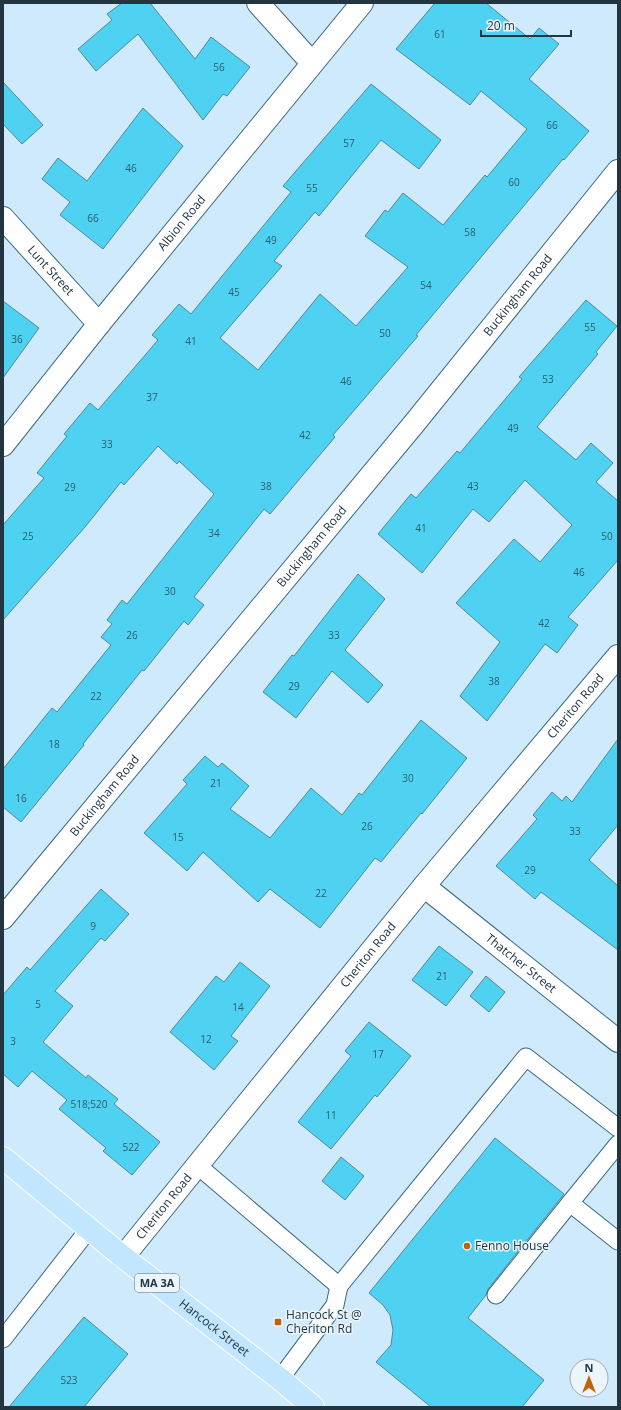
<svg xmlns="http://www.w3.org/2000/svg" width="621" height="1410" font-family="'Open Sans',sans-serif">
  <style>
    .building { fill: #4fd2f1; stroke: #518897 }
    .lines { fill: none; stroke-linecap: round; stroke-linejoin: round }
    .lane-casing { stroke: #3d6881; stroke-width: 19 }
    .street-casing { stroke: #3d6881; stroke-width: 24 }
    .primary-casing { stroke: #fff; stroke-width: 24 }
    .lane { stroke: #fff; stroke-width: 17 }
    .street { stroke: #fff; stroke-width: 22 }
    .primary { stroke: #c1e6fd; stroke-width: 22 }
    .poi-dot { fill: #be6406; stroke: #ecf5fa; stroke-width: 1.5 }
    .labels { text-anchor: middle; stroke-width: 3; stroke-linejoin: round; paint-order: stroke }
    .number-label { font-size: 10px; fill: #2d5c6c }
    .shield { fill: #ecf5fa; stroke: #5f6f78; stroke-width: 1 }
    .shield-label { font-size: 11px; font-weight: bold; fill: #223540 }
    .street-label { font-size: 12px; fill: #223540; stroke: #ecf5fa }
    .poi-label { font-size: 12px; fill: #223540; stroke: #ecf5fa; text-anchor: start }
  </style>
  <rect width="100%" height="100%" fill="#cfeafc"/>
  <!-- building -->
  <g class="building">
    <polygon points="122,3 150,3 195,59 211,37 250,67 227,96 223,94 203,120 138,34 96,71 78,49 112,20 107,14"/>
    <polygon points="435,3 486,3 530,39 539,28 559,44 529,79 589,131 564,160 563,159 416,335 418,336 333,435 335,437 270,514 264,509 194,597 204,605 188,625 184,621 144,671 142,670 83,744 84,745 21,822 3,807 3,769 52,708 57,712 111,645 101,637 112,624 107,620 122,600 127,604 214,494 179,461 177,464 158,446 124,485 121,482 85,527 3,620 3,525 44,478 37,473 67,436 64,434 90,403 98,410 158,340 152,335 179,304 191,314 291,192 283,186 371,84 441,140 419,169 381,140 319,216 315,212 274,261 282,266 220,338 258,370 320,294 356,326 408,267 365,236 385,210 388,212 403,193 443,225 485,175 487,177 527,129 481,91 470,105 396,49"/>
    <polygon points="3,82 43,125 22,144 3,124"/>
    <polygon points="143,108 183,146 103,249 60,215 70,202 42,179 58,158 87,181"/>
    <polygon points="586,300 617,326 596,352 598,354 537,427 576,460 591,443 613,463 596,482 618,501 618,560 568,617 578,625 557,653 545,644 487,721 460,696 500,642 456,603 514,539 540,562 572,525 525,480 489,522 473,509 422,573 378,534 411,494 416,498 457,451 460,453 522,379 519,377"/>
    <polygon points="3,301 39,328 3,378"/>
    <polygon points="358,574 385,599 345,650 383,685 368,703 332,671 296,718 263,692 292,655 294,656"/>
    <polygon points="421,720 467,758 422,814 421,813 381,862 375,858 320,928 270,889 258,902 203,852 187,871 144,833 187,784 183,780 205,756 218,767 222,763 249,786 230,809 270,838 311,788 342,815 359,793 362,795"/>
    <polygon points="618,739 618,825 589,860 618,886 618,950 541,892 535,899 496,866 537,819 533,815 552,792 562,801 566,796 572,802"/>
    <polygon points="101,889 129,914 105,941 101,938 55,991 73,1006 43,1042 86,1078 88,1075 118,1099 114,1104 160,1142 132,1175 103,1151 106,1148 59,1109 67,1100 32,1071 18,1087 3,1074 3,995 27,967 30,970"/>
    <polygon points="439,946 473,972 446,1006 412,980"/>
    <polygon points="240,962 270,986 231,1036 238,1041 214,1070 170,1032 216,976 224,982"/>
    <polygon points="486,976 505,992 489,1012 470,996"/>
    <polygon points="369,1022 411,1056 377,1097 375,1095 331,1149 298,1122 351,1056 345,1051"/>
    <polygon points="495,1138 564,1194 488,1289 486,1295 468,1318 544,1380 522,1407 431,1407 376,1362 391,1345 393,1330 390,1315 383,1305 369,1293"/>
    <polygon points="341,1157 364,1176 345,1200 322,1181"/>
    <polygon points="84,1317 128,1354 84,1407 9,1407"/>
  </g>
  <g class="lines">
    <!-- lane casing -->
    <g class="lane-casing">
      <g id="lane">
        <polyline points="618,1144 570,1203 618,1241"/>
        <polyline points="197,1165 339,1286"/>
        <polyline points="496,1295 570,1203"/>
        <polyline points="3,1339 89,1229"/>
        <polyline points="280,1379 335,1305 339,1286 526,1057 618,1128"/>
      </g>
    </g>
    <!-- street casing -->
    <g class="street-casing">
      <g id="street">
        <polyline points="258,3 312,63"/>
        <path id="s1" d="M3,218L99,324"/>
        <path id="s2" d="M3,445L99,324L362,3"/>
        <path id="s3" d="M424,886L618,1041"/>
        <path id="s4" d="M3,918L413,425L618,171"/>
        <path id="s5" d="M123,1257L424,886L618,656"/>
      </g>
    </g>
    <!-- primary casing -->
    <g class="primary-casing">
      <g id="primary">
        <path id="s6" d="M3,1158L123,1257L280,1379L313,1407"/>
      </g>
    </g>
    <!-- lane -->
    <use href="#lane" class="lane"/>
    <!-- street -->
    <use href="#street" class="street"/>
    <!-- primary -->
    <use href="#primary" class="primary"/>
  </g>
  <!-- markers -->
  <g class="poi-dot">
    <circle cx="467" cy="1246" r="4"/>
    <rect x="274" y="1318" width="8" height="8" rx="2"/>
  </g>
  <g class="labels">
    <!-- number labels -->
    <g class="number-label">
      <text x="440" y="38">61</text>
      <text x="219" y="71">56</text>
      <text x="552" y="129">66</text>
      <text x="349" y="147">57</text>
      <text x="131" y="172">46</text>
      <text x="514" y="186">60</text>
      <text x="312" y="192">55</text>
      <text x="93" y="222">66</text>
      <text x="470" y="236">58</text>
      <text x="271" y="244">49</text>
      <text x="426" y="289">54</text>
      <text x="234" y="296">45</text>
      <text x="590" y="331">55</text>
      <text x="385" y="337">50</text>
      <text x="17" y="343">36</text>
      <text x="191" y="345">41</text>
      <text x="548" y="383">53</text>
      <text x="346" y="385">46</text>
      <text x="152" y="401">37</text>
      <text x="513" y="432">49</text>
      <text x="305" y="439">42</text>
      <text x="107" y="448">33</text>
      <text x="266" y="490">38</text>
      <text x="473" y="490">43</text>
      <text x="70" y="491">29</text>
      <text x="421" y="532">41</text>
      <text x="214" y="537">34</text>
      <text x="28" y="540">25</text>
      <text x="607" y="540">50</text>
      <text x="579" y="576">46</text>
      <text x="170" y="595">30</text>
      <text x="544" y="627">42</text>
      <text x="132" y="639">26</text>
      <text x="334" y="639">33</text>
      <text x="494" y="685">38</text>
      <text x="294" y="690">29</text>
      <text x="96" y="700">22</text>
      <text x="54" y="748">18</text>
      <text x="408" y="782">30</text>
      <text x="216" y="787">21</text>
      <text x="21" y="802">16</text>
      <text x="367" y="830">26</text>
      <text x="575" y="835">33</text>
      <text x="178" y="841">15</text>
      <text x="530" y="874">29</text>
      <text x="321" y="897">22</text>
      <text x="93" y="930">9</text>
      <text x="442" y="980">21</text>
      <text x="38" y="1008">5</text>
      <text x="238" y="1011">14</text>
      <text x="206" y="1043">12</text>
      <text x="13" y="1045">3</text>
      <text x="378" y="1058">17</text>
      <text x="89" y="1108">518;520</text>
      <text x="331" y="1119">11</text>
      <text x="131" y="1151">522</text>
      <text x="69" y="1384">523</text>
    </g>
    <!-- shield labels -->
    <rect class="shield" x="135" y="1274" width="44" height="18" rx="3"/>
    <g class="shield-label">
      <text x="157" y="1287">MA 3A</text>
    </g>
    <!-- street labels -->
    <g class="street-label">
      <text dy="4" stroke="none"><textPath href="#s2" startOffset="285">Albion Road</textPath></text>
      <text dy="4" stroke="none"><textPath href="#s1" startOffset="71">Lunt Street</textPath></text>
      <text dy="4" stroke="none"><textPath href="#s4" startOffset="808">Buckingham Road</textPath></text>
      <text dy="4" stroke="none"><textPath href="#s4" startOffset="483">Buckingham Road</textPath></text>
      <text dy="4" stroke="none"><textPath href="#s5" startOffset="713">Cheriton Road</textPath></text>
      <text dy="4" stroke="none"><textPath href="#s4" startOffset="159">Buckingham Road</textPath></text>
      <text dy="4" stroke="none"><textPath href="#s5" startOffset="389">Cheriton Road</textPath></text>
      <text dy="4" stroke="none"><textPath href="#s3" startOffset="124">Thatcher Street</textPath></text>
      <text dy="4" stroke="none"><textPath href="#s5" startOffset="65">Cheriton Road</textPath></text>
      <text dy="4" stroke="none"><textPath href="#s6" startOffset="271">Hancock Street</textPath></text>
    </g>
    <!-- poi labels -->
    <g class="poi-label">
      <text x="475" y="1250">Fenno House</text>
      <text x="286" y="1319">Hancock St @<tspan x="286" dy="14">Cheriton Rd</tspan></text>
    </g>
  </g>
  <!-- border -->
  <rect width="621" height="1410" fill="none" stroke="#223540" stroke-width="8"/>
  <!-- north arrow -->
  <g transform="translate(589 1378)"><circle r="19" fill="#ecf5fa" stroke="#9ba8b0"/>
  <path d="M0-3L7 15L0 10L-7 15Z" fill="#be6406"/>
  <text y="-6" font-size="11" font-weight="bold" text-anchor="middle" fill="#223540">N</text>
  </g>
  <!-- scale -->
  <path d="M481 30v6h90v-6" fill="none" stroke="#223540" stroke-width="2"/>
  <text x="487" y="30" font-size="12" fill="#223540" stroke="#ecf5fa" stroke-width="3" paint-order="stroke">20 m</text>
</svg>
